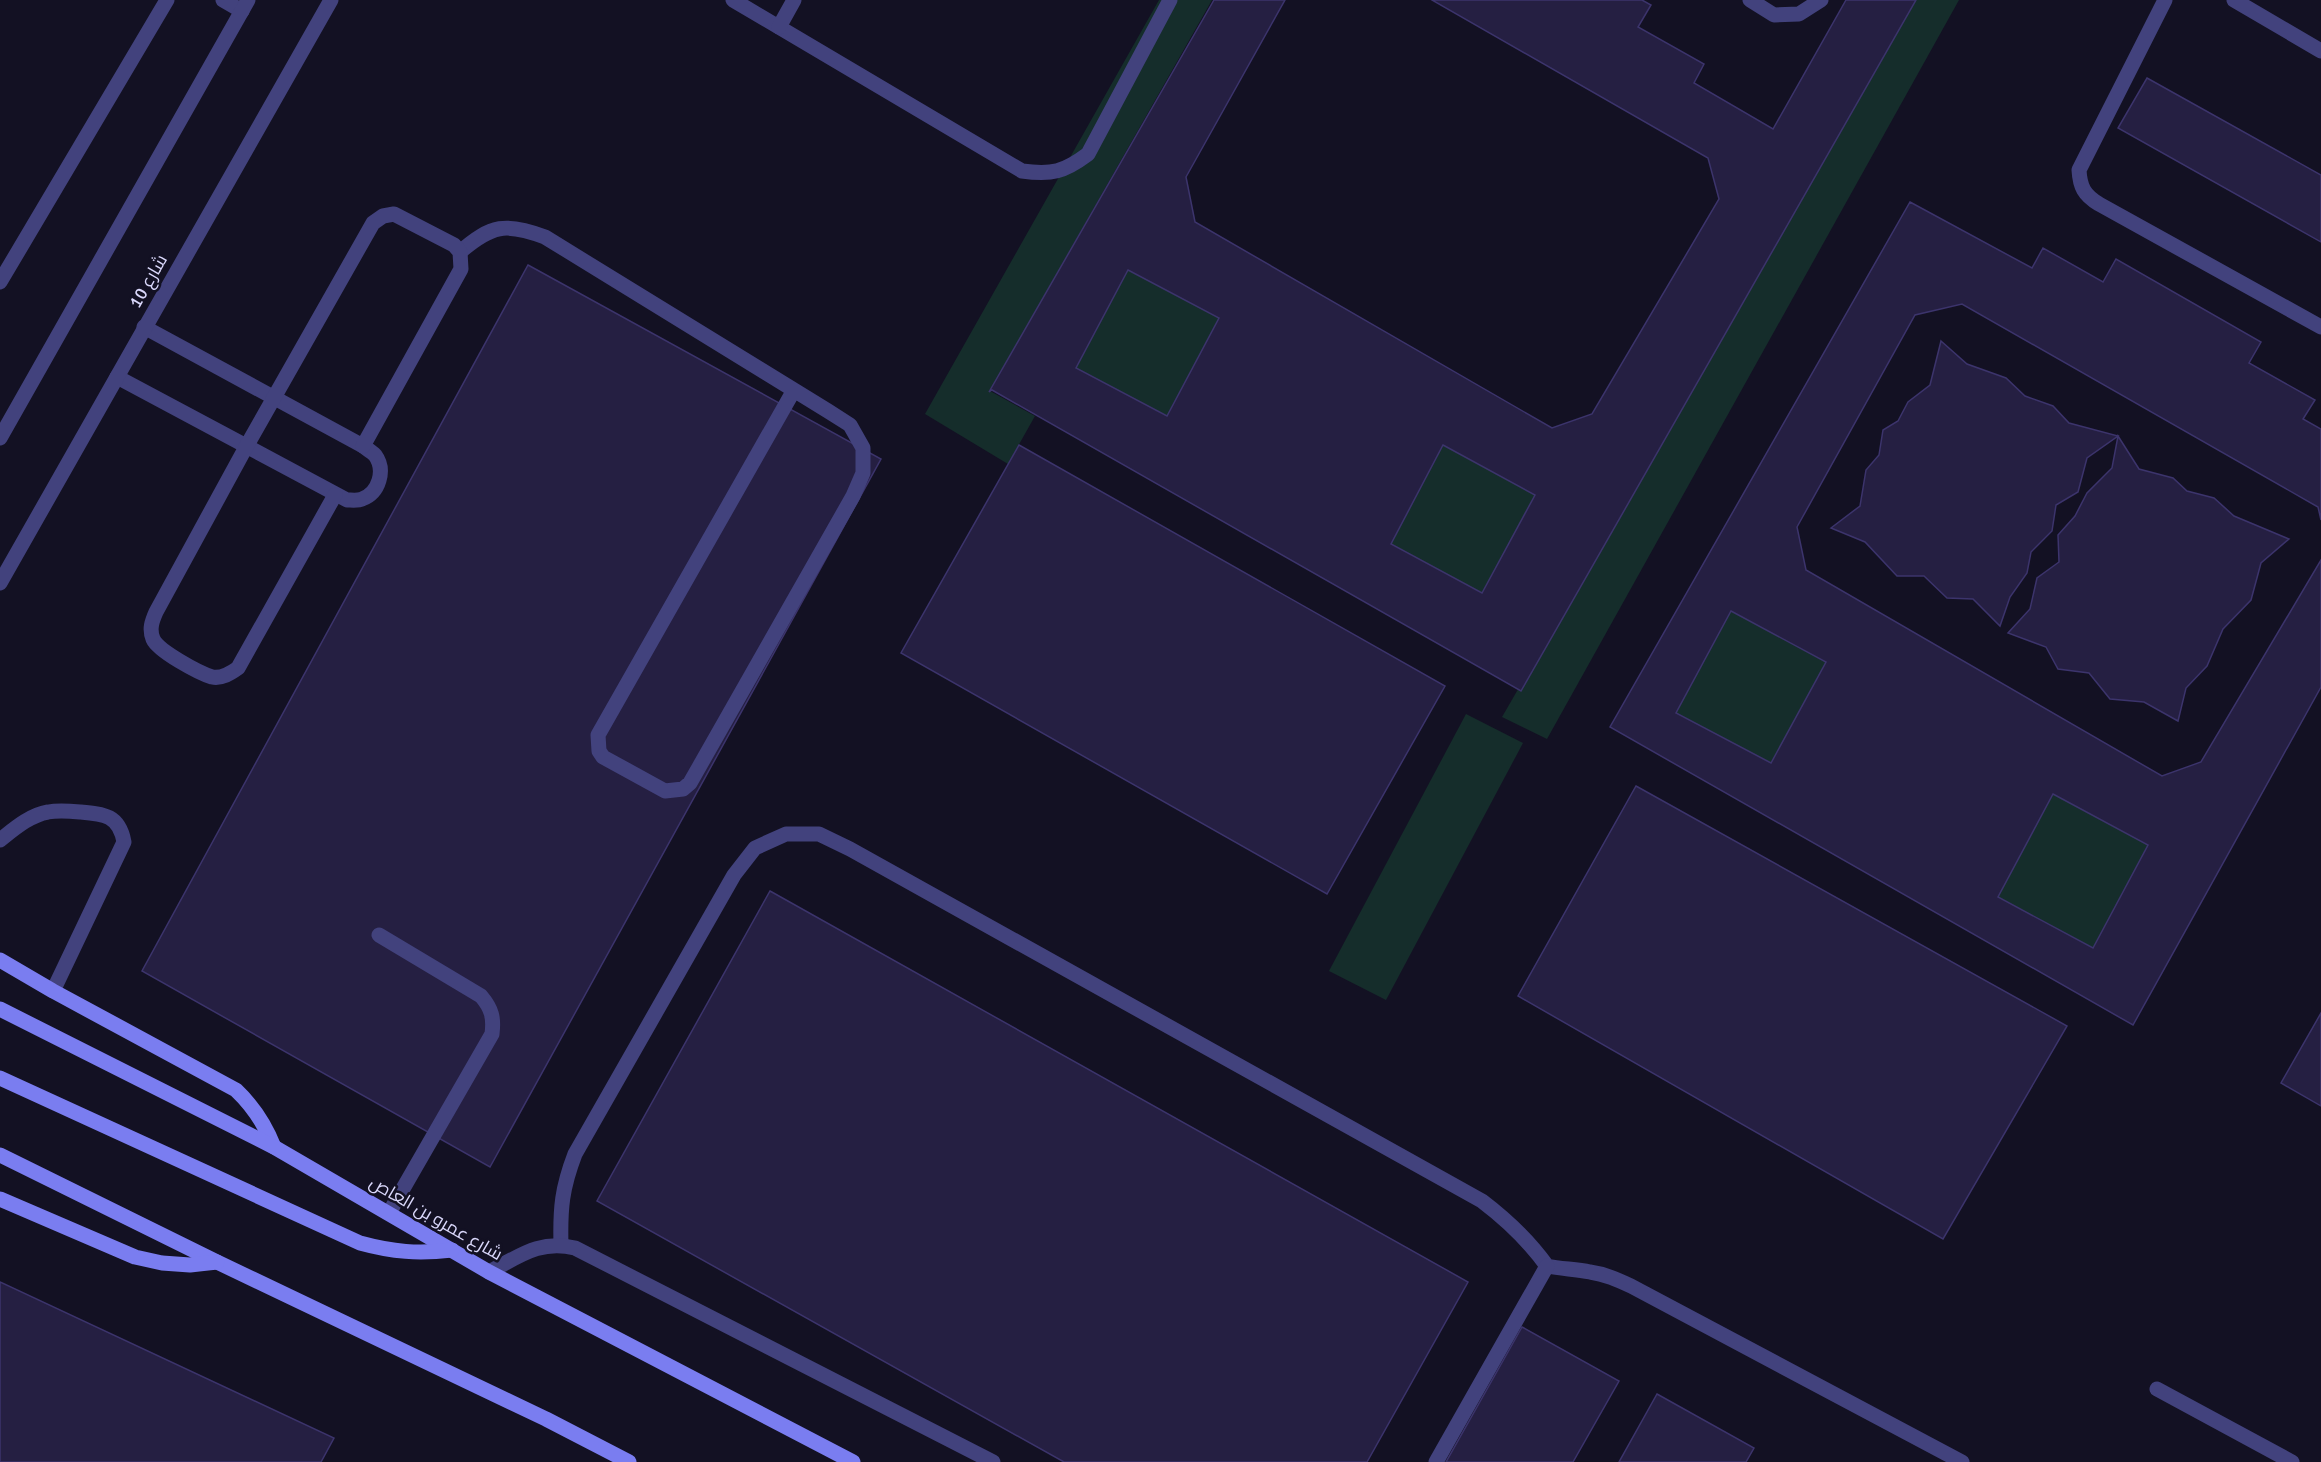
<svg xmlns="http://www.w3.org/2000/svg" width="2321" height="1462" font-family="Signika,Cairo,sans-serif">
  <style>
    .green { fill: #152d2b }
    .building { fill: #251f42; stroke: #3c346c; stroke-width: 1.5; fill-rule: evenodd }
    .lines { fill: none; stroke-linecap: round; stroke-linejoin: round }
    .lane { stroke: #42427d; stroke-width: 15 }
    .street { stroke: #42427d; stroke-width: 15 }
    .secondary { stroke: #7a7df0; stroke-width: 15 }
    .labels { text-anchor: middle; stroke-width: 5; stroke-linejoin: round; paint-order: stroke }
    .street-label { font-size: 18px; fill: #dad8fb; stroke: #131123 }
  </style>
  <rect width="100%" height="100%" fill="#131123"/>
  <!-- green -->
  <g class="green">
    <polygon points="1159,0 1212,0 990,391 1035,416 1008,464 925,414"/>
    <polygon points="1916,0 1959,0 1547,739 1502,717"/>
    <polygon points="1128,270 1219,318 1167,416 1076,368"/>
    <polygon points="1443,445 1535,495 1482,593 1391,544"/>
    <polygon points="1731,611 1826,662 1771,763 1676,713"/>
    <polygon points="1466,714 1523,743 1386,1000 1329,971"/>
    <polygon points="2053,794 2148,845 2093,948 1998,897"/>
  </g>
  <!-- building -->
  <g class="building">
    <path d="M1214,0H1285L1186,177L1195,222L1552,428L1592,414L1719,199L1708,158L1432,0H1642L1651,5L1638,27L1704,64L1694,83L1773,129L1846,0H1916L1521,691L992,390L989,392ZM1128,270L1219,318L1167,416L1076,368ZM1443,445L1535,495L1482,593L1391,544Z"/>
    <polygon points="2147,78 2321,175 2321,242 2118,128"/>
    <path d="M1910,202L2032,268L2043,248L2103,282L2116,259L2261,342L2249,363L2315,400L2303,419L2321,429V520L2318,507L1962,304L1915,315L1797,527L1806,570L2162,776L2201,762L2321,560V687L2133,1025L1610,727ZM1731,611L1826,662L1771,763L1676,713ZM2053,794L2148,845L2093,948L1998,897Z"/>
    <polygon points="528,265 881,459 490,1167 142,971"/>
    <polygon points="1941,341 1967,364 2006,378 2025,396 2053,406 2069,423 2118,436 2087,458 2078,492 2056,505 2052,531 2031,552 2027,573 2010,597 2000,626 1973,599 1947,598 1924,576 1897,576 1865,542 1831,528 1860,506 1866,470 1879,455 1883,430 1898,421 1908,402 1930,385"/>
    <polygon points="2118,436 2139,469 2173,478 2187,491 2214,498 2234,516 2289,539 2261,563 2251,600 2223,629 2207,666 2186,688 2178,721 2144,702 2110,699 2089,673 2058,669 2046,647 2008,633 2030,609 2037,578 2059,562 2058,535 2075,516 2087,493 2112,468"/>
    <polygon points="1019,445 1445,686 1327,894 901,653"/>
    <polygon points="1636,786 2067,1026 1943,1239 1518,996"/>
    <polygon points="770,891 1468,1282 1367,1462 1064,1462 597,1201"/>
    <polygon points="2321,1013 2321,1106 2281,1083"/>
    <polygon points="0,1282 334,1438 321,1462 0,1462"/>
    <polygon points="1522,1327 1619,1381 1573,1462 1446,1462"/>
    <polygon points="1657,1394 1754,1448 1746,1462 1619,1462"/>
  </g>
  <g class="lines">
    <!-- lane -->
    <g class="lane">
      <polyline points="223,0 242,11"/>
      <path d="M733,0L1022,171C1052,175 1064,172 1088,154L1170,0"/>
      <polyline points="1750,0 1774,15 1799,14 1821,0"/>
      <path d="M2165,0L2079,170C2080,187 2084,195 2099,204L2321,327"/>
      <polyline points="779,27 794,0"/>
      <path d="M460,252C491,225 506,222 545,237L828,411L850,425L863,448V473L853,496L690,783L683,789L665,791L603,757L599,751L598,735L794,390"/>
      <polyline points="0,282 167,0"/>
      <path d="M117,377L347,500C351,500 358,501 362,499C379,493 386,470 375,455C372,452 367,449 363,446L144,327"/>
      <path d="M335,495L238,668C231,673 222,679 212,677C199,673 158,651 153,639C149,629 152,621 156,612L246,447L373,223L383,216L394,214L454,245L460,252L461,269L363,446"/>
      <path d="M0,840C14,829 30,815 48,812C58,810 70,811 80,812C104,814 119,815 124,842L53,991"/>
      <path d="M379,935L481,996C492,1009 494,1018 492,1034L389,1213"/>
      <path d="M561,1245C560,1208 562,1188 575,1154L734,875L755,848L786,834H819L850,849L1482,1201C1507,1220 1529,1241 1547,1266C1562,1269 1576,1269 1590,1272C1605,1274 1618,1280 1631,1286L1962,1462"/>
      <path d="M489,1272C518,1257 540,1239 575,1248L993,1462"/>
      <polyline points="2157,1389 2292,1462"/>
      <polyline points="1436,1462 1547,1266"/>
    </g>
    <!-- street -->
    <g class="street">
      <polyline points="2234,0 2321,51"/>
      <polyline points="0,438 248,0"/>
      <polyline points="0,583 331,0"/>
    </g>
    <!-- secondary -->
    <g class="secondary">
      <path d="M0,960L53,991L236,1090C254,1107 265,1124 274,1147"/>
      <polyline points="0,1009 274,1147 489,1272 853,1462"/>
      <path d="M0,1078L360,1243C393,1252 418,1254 452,1250"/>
      <polyline points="0,1155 217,1262 546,1419 629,1462"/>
      <polyline points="0,1199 135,1257 162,1263 190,1265 217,1262"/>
    </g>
  </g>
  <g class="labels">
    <!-- street labels -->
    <g class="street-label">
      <text transform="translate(148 281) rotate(-60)" y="6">شارع 10</text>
      <text transform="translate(436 1218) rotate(30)" y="6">شارع عمرو بن العاص</text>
    </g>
  </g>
</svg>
